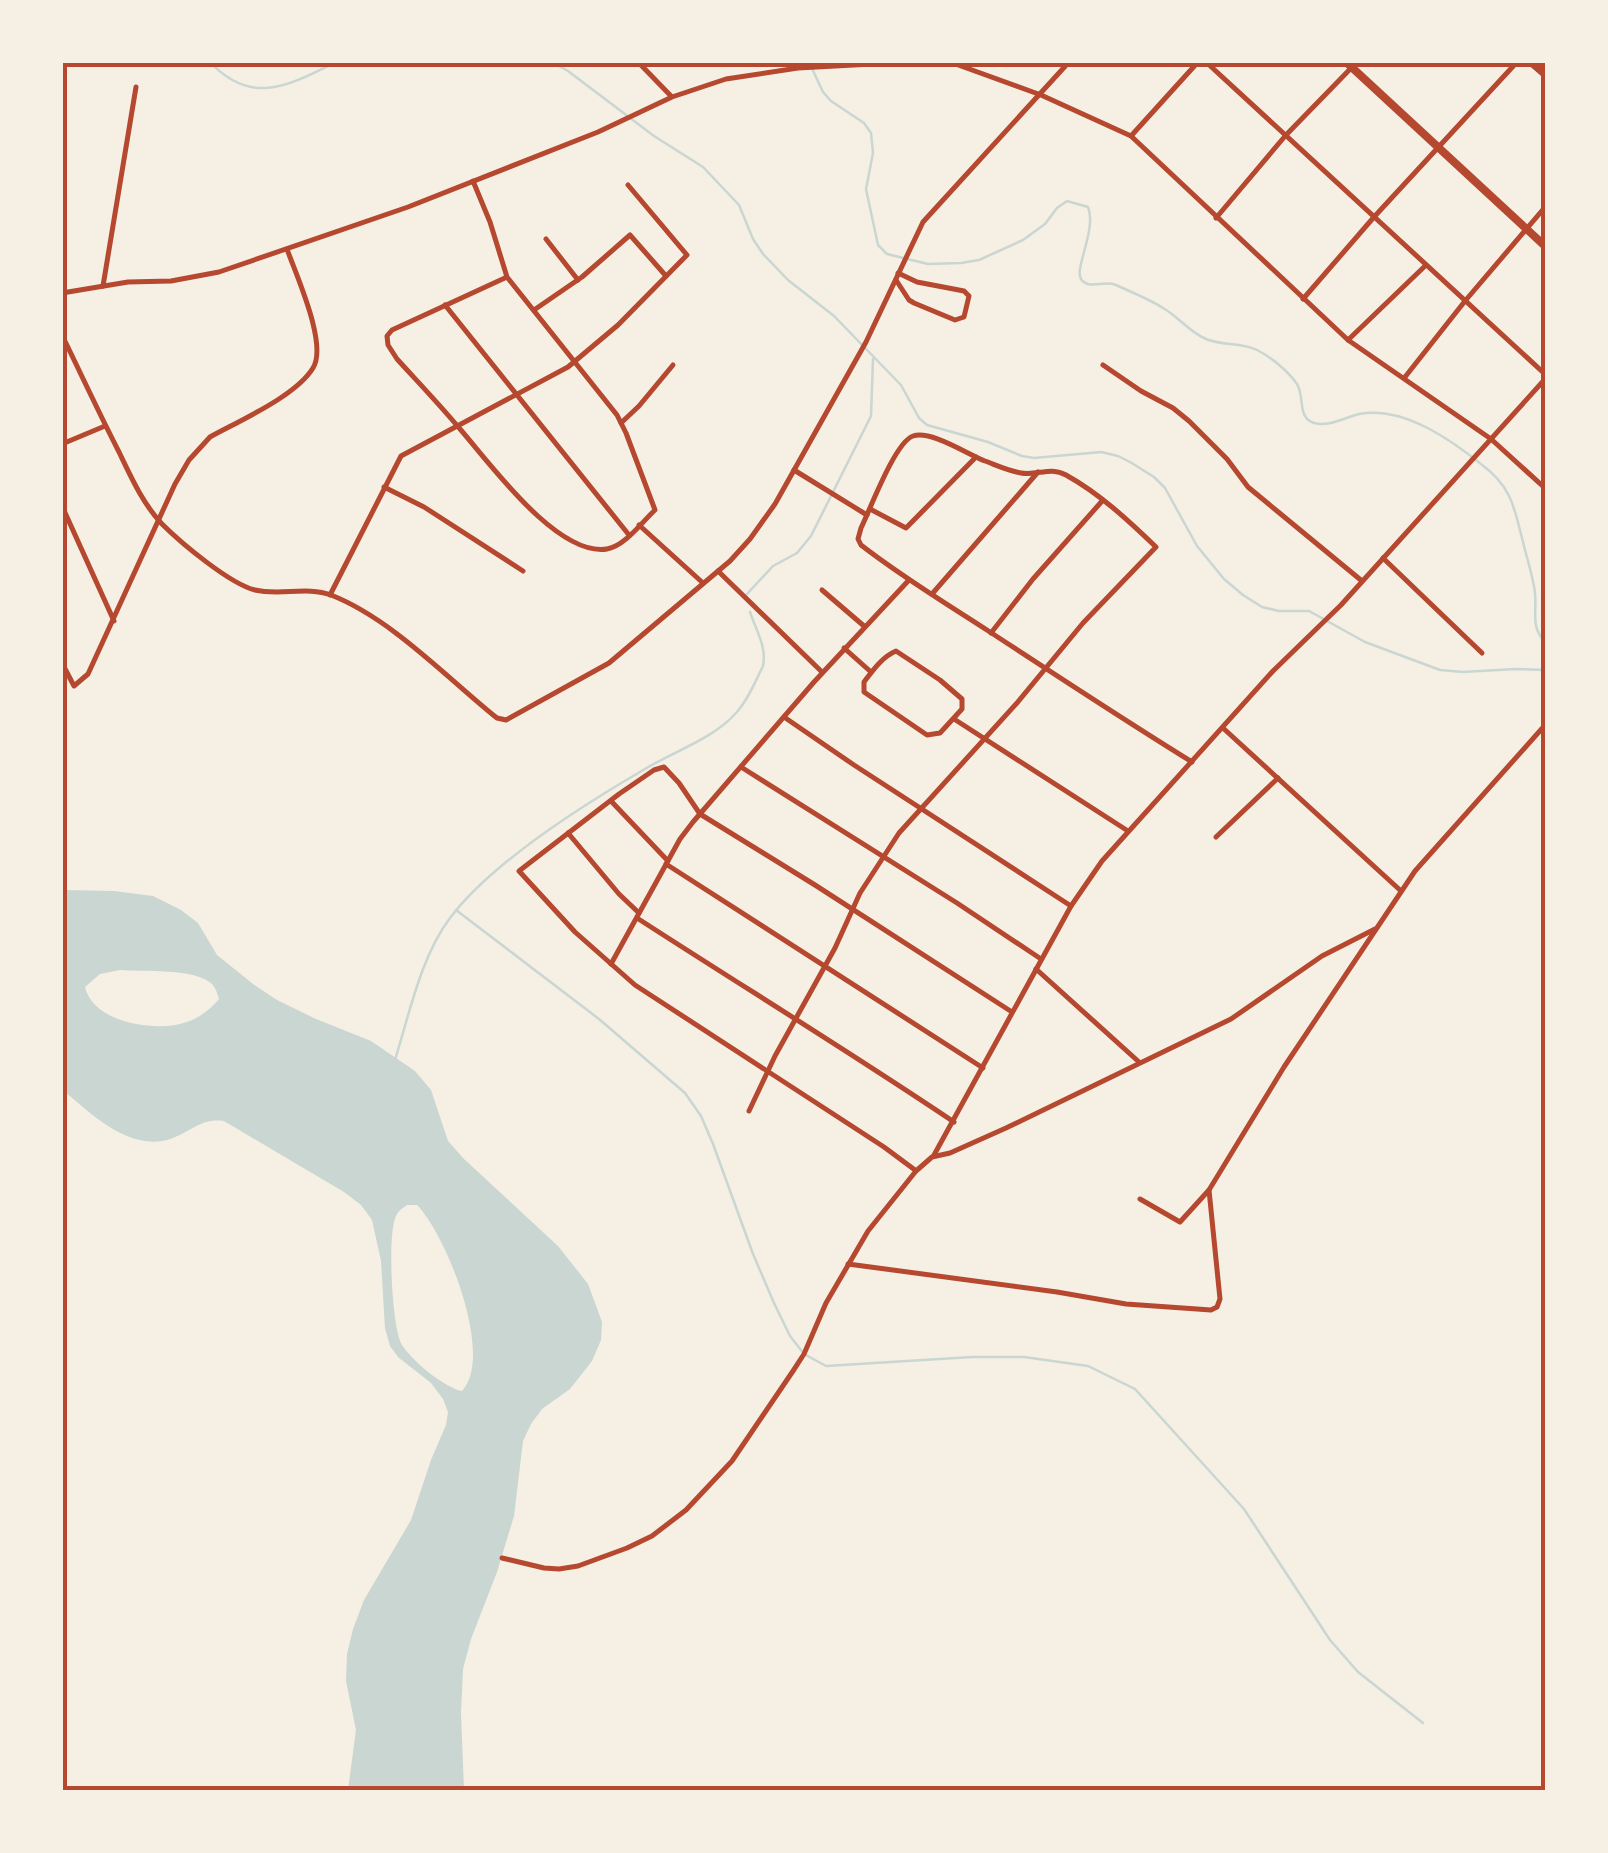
<svg xmlns="http://www.w3.org/2000/svg" width="1608" height="1853" font-family="'Work Sans',sans-serif">
  <style>
    .water { fill: #c9d6d2; fill-rule: evenodd }
    .lines { fill: none; stroke-linecap: round; stroke-linejoin: round }
    .stream { stroke: #c9d6d2; stroke-width: 2.5 }
    .minor { stroke: #b5482f; stroke-width: 5 }
    .secondary { stroke: #b5482f; stroke-width: 8 }
    .neatline { fill: none; stroke: #b5482f; stroke-width: 4 }
  </style>
  <rect width="100%" height="100%" fill="#f6efe4"/>
  <!-- water -->
  <path class="water" d="M63,890L114,891L153,896L181,910L198,923L217,955L253,984L277,1000L316,1019L371,1041L415,1071L431,1090L448,1141L464,1159L558,1246L588,1284L602,1322L601,1340L592,1361L570,1389L542,1409L531,1424L523,1441L514,1516L497,1572L471,1639L463,1669L461,1713L464,1790H348L356,1730L346,1681L347,1654L353,1629L364,1600L411,1520L431,1460L446,1425L448,1412L443,1399L431,1383L398,1357L390,1346L385,1328L381,1261L372,1220L361,1205L344,1192L224,1121C202,1118 193,1130 173,1138C132,1154 91,1114 63,1090ZM120,970C142,972 196,968 212,984C216,989 217,992 219,999C211,1009 199,1018 187,1022C157,1033 93,1023 85,987L100,974ZM407,1205H417C446,1234 495,1356 462,1391C445,1388 409,1359 401,1343C392,1325 387,1234 396,1216C398,1211 403,1208 407,1205Z"/>
  <g class="lines">
    <!-- stream -->
    <g class="stream">
      <path d="M210,62C252,107 290,85 336,62"/>
      <polyline points="552,62 568,71 654,136 703,167 739,205 753,239 763,254 788,280 834,316 901,385 919,418 927,425 988,442 1022,456 1034,458 1101,452 1118,456 1130,462 1154,477 1165,488 1197,546 1224,579 1243,595 1262,607 1279,611 1309,611 1365,642 1440,670 1463,672 1516,669 1546,670"/>
      <path d="M809,62L823,92L831,101L864,123L871,133L873,153L866,189L878,245L887,254L928,264L961,263L979,260L1023,240L1045,224L1057,208L1067,201L1088,207C1097,229 1074,269 1081,279C1088,290 1104,280 1116,285C1131,292 1149,299 1163,308C1179,317 1189,332 1206,339C1222,346 1241,342 1257,350C1271,357 1288,371 1297,384C1305,397 1297,418 1314,423C1331,428 1349,414 1366,413C1407,409 1451,440 1481,464C1512,487 1514,507 1523,542C1527,559 1533,576 1535,593C1537,612 1530,629 1546,642"/>
      <polyline points="747,594 773,566 797,553 811,536 871,416 873,359"/>
      <polyline points="456,910 599,1019 685,1093 701,1116 713,1144 753,1254 774,1303 790,1336 804,1354 826,1366 972,1357 1024,1357 1088,1366 1135,1389 1244,1509 1330,1640 1358,1672 1423,1723"/>
      <path d="M395,1060C409,1015 421,956 450,918C493,861 583,805 645,769C674,751 713,739 736,713C748,700 755,682 763,666C767,647 756,630 750,612"/>
    </g>
    <!-- minor -->
    <g class="minor">
      <polyline points="638,62 671,96"/>
      <polyline points="950,62 1041,95 1131,136 1348,340 1491,439 1546,489"/>
      <polyline points="1206,62 1546,375"/>
      <polyline points="1131,136 1198,62"/>
      <path d="M473,181L490,222L507,277L617,415L626,433L655,510C642,522 625,546 607,549C557,557 489,462 460,429C440,405 418,382 397,359L388,345L387,336L392,330L507,277"/>
      <polyline points="1216,218 1286,135 1357,62"/>
      <polyline points="546,239 578,280"/>
      <polyline points="896,280 909,300 914,303 955,320 964,317 969,296 964,291 917,282 898,273"/>
      <polyline points="103,286 136,87"/>
      <polyline points="62,293 128,282 171,281 219,272 408,207 598,132 672,97 726,79 798,68 909,62"/>
      <polyline points="1303,299 1374,217 1517,62"/>
      <polyline points="445,305 629,535"/>
      <polyline points="534,310 582,277 630,235 666,276"/>
      <path d="M62,335C81,374 99,413 119,452C131,477 143,504 162,524C181,543 230,584 255,590C280,596 307,586 331,595C392,619 447,678 497,718L506,720L609,663L730,561L750,539L775,504L866,342L923,222L1069,62"/>
      <polyline points="1348,340 1425,266"/>
      <polyline points="1103,365 1141,391 1173,408 1189,421 1227,459 1248,487 1362,581"/>
      <polyline points="1405,377 1465,301 1546,206"/>
      <polyline points="621,423 639,406 673,365"/>
      <polyline points="62,444 105,426"/>
      <polyline points="794,470 867,515"/>
      <polyline points="384,487 424,507 523,571"/>
      <polyline points="62,506 114,621"/>
      <polyline points="870,509 906,528 976,457"/>
      <polyline points="639,525 703,583"/>
      <polyline points="1383,558 1482,653"/>
      <polyline points="718,571 822,672"/>
      <polyline points="822,590 864,626"/>
      <polyline points="932,594 1038,472"/>
      <polyline points="330,595 401,456 568,367 618,325 687,255 628,185"/>
      <polyline points="991,633 1033,579 1103,500"/>
      <polyline points="844,648 871,672"/>
      <path d="M896,651L940,680L962,699V709L940,733L927,735L864,692V682C873,670 882,657 896,651Z"/>
      <path d="M62,663L74,686L88,674L175,484L189,460L210,437C239,421 296,396 313,368C328,344 296,275 287,249"/>
      <polyline points="784,717 854,765 1071,906"/>
      <polyline points="954,719 1128,831"/>
      <polyline points="1223,728 1401,891"/>
      <polyline points="741,767 957,903 1041,959"/>
      <polyline points="611,801 668,861"/>
      <polyline points="568,833 619,894 639,913"/>
      <polyline points="1216,837 1278,778"/>
      <polyline points="666,864 983,1068"/>
      <path d="M637,918C742,986 850,1052 954,1122"/>
      <polyline points="611,964 680,839 693,822 814,682 909,580"/>
      <polyline points="1036,969 1139,1062"/>
      <path d="M749,1111L775,1056L835,948L860,893L899,833L1017,703L1083,623L1156,547C1128,520 1100,494 1066,475C1050,466 1038,476 1021,473C1009,471 996,465 985,461C967,454 931,430 913,436C895,442 870,510 861,528L858,539L861,545C902,577 947,604 990,632C1057,676 1124,720 1192,762"/>
      <polyline points="934,1155 1071,906 1102,861 1273,671 1341,605 1546,378"/>
      <polyline points="915,1170 884,1147 635,985 575,932 519,871 619,794 654,770 664,767 679,783 700,814 815,885 1012,1012"/>
      <polyline points="1140,1199 1180,1222 1209,1190 1284,1067 1415,871 1546,724"/>
      <polyline points="848,1264 1057,1292 1126,1304 1211,1310 1217,1307 1220,1299 1209,1190"/>
      <polyline points="502,1558 544,1568 559,1569 578,1566 627,1548 652,1536 686,1510 732,1461 793,1371 804,1354 826,1303 868,1231 916,1171 932,1157 950,1153 1006,1128 1231,1019 1322,956 1375,929"/>
    </g>
    <!-- secondary -->
    <g class="secondary">
      <polyline points="1346,62 1546,247"/>
      <polyline points="1531,62 1546,75"/>
    </g>
  </g>
  <!-- border -->
  <rect width="1608" height="1853" fill="none" stroke="#f6efe4" stroke-width="130"/>
  <rect x="65" y="65" width="1478" height="1723" class="neatline"/>
</svg>
